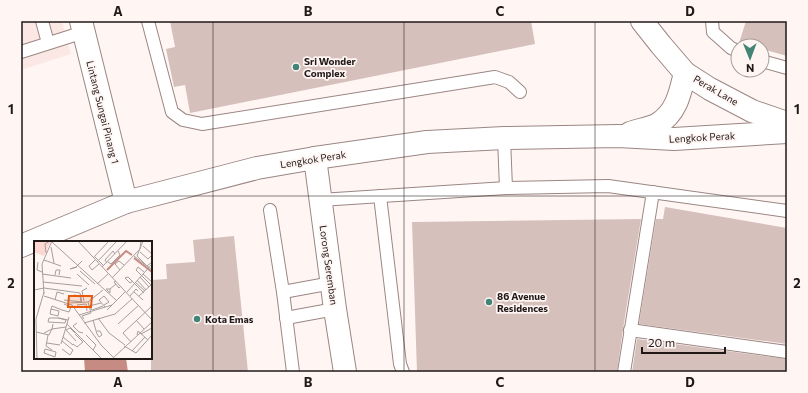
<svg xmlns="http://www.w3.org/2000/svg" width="808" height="393" font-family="Commissioner,sans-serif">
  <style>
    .built { fill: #fbe8e5 }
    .water { fill: #c68c83 }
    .building { fill: #d5c0bc }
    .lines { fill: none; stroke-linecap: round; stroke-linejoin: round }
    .lane-casing { stroke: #9b8683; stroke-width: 14 }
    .street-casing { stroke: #9b8683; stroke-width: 24 }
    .secondary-casing { stroke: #9b8683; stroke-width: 24 }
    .lane { stroke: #fff; stroke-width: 12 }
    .street { stroke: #fff; stroke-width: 22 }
    .secondary { stroke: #fff; stroke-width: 22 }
    .grid { fill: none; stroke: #201918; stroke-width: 1; stroke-opacity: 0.55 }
    .poi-dot { fill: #428577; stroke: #fff6f4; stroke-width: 1.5 }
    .labels { text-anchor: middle; stroke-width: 3.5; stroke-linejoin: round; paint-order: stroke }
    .poi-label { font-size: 10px; font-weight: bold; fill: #201918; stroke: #fff6f4; text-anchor: start }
    .street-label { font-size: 10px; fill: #201918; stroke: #fff6f4 }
    .inset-river { fill: none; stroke: #c68c83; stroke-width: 2 }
    .inset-road { fill: none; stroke: #a69e9c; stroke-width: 1 }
    .view { fill: #e8590c; fill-opacity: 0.15; stroke: #e8590c; stroke-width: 2 }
    .inset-edge { fill: none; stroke: #201918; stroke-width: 2 }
    .neatline { fill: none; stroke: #201918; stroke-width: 1.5 }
    .grid-label { font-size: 13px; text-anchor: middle; font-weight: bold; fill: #201918 }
  </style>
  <rect width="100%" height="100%" fill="#fff6f4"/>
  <!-- built -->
  <polygon class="built" points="21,21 62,21 71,54 21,70"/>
  <!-- water -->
  <polygon class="water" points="84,358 126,358 128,372 85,372"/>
  <!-- building -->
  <g class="building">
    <polygon points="170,21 531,21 535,44 190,113 185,85 174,87 166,49 175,47"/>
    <polygon points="746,21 787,21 787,56 762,49 762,46 750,46 739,43"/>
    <polygon points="665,207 787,228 787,344 639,324 656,219 663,219"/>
    <polygon points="641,219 623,329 617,372 417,372 412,222"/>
    <polygon points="234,236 248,372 151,372 151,280 167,279 166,264 195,262 193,240"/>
    <polygon points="637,339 787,359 787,372 632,372"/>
  </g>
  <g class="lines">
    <!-- lane casing -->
    <g class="lane-casing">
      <g id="lane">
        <polyline points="42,21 48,43"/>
        <polyline points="148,21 172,112 183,120 202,124 495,77 509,82 520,92"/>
        <polyline points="712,21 713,32 731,48 738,51"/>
        <polyline points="21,52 84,32"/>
        <polyline points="762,61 787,68"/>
        <polyline points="504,138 506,188"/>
        <polyline points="380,196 400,364 403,372"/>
        <polyline points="320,200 506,188 608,186 787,211"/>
        <polyline points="270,210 283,292 293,372"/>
        <polyline points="283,292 332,283"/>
        <polyline points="286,318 335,309"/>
        <polyline points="630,330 787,352"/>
        <polyline points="624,372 653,192"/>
      </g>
    </g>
    <!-- street casing -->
    <g class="street-casing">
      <g id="street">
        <polyline points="81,21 126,202"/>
        <path d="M630,133C638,130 651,128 658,124C677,112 680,93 685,73"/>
        <polyline points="315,158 335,309 345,372"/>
        <polyline points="21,246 126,202 257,168 315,158 427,142 504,138 618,136 674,139 787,132"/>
      </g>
    </g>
    <!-- secondary casing -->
    <g class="secondary-casing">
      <polyline id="secondary" points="642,21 661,45 685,73 710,89 752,111 787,123"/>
    </g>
    <!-- lane -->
    <use href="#lane" class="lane"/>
    <!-- street -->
    <use href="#street" class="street"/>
    <!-- secondary -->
    <use href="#secondary" class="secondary"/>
  </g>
  <!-- grid -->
  <path class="grid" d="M213,21V372M404,21V372M595,21V372M21,196H787"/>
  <!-- markers -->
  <g class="poi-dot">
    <circle cx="296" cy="67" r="4"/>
    <circle cx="489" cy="302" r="4"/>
    <circle cx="197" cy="319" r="4"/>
  </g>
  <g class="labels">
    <!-- poi labels -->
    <g class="poi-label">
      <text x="304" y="65">Sri Wonder<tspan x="304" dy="12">Complex</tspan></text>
      <text x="497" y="300">86 Avenue<tspan x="497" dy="12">Residences</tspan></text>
      <text x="205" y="323">Kota Emas</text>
    </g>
    <!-- street labels -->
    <g class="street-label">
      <text transform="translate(716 90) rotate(30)" y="4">Perak Lane</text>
      <text transform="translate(103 112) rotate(76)" y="4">Lintang Sungai Pinang 1</text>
      <text transform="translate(702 137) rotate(-3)" y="4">Lengkok Perak</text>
      <text transform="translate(313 159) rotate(-9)" y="4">Lengkok Perak</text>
      <text transform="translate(329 265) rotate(82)" y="4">Lorong Seremban</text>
    </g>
  </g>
  <!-- overview -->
  <g transform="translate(34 241)">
    <rect width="118" height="118" fill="#fff6f4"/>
    <path d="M0,0H17L10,15L0,11Z" fill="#fdd8d2"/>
    <path class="inset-river" d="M100,17L118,31M73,29L92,10L98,14"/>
    <path class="inset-road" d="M44,0L118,79M109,0L103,15L113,25L118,21M18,1L82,59M109,5L118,13M17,6L20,22M106,11L114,18L118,14M12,12L11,3L16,0M100,15L118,29M61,16L70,25M59,17L75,0M10,19L27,25M61,19L55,25L58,29L65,23M4,21L3,29L8,31M63,21L83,0M74,21L77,23L86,14L84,10M73,22L71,19L79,10L81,13M43,26L36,28L42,26L48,20M68,26L93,0M86,29L81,23L85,20L90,24M46,30L61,43M110,31L104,26L102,29L117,44M8,33L37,37M43,33L55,44M109,33L118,41M21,34L22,29H26L25,34M106,36L115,46M78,37L106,8L107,0M103,39L112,49M82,40L80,41L85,47L87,45M99,40L96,42L91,37L94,36L100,42M9,41L48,45M101,41L111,50M100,42L110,52M63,43L74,33M76,48V52L72,48H76L82,43M0,49L10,47L46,52L48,62M93,51L118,23M100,51L109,59M10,53L8,23L18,0M40,54L46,55L47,61M10,55L38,64L67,104L80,117M96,55L102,48L104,50M105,55L118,43M21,59L23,51L30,53M30,59L48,61M50,60L48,50L53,47M36,62L54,61L69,49M43,64L52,63L53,70M70,64L75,61L70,55L65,59L71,66M55,65L67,62M56,66L58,69L69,65M17,68L25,70L24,75L16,73L17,68L18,65L28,69M28,69L35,71L37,66L30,63M73,69L91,51M45,74L78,64M24,77L32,79L31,82L14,81L15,77H25L34,79M64,77L75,92L91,104M50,78L48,75L57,72L54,61M59,79L63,93L65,96L68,94L66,90H63M102,79L110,88M43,82L39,85L45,91L49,92M50,82L81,73L98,58M33,83L68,118M84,83L105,64M18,88L32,86M2,91L15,94L18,88M10,92L18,88L19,83M41,92L36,87L32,89L42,100M107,93L118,87M14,94L12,105L18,109M52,94L62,104L59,109M103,94L104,90L114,99M29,96L39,104M28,100L39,109L36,114L28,108M97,101L89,92L118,65M13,102L26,104M27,103L35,76M39,103L43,106L49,101L41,93M90,105L102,112L118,94M11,108L22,111L21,116L10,112ZM98,110L111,96M3,118L2,78L10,51M78,118L118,81"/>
    <path class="view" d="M35,55H58L57,66H34Z"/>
    <rect width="118" height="118" class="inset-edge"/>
  </g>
  <!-- border -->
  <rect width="808" height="393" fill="none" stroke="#fff6f4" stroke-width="44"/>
  <!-- north arrow -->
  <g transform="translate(750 58) rotate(179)"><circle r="19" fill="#fff6f4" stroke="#a69e9c"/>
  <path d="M0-3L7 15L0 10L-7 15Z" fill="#428577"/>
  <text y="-6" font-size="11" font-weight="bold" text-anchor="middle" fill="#201918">N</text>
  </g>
  <!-- scale -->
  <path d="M642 347v6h83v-6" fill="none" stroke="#201918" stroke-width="2"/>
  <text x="648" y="347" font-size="12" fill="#201918" stroke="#fff6f4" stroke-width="3" paint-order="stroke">20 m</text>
  <rect x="22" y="22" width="764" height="349" class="neatline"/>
  <g class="grid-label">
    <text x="118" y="16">A</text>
    <text x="308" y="16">B</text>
    <text x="500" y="16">C</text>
    <text x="690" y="16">D</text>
    <text x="11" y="114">1</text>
    <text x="797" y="114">1</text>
    <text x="11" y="288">2</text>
    <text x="797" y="288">2</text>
    <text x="118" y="387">A</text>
    <text x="308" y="387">B</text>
    <text x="500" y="387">C</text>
    <text x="690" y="387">D</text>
  </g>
</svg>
